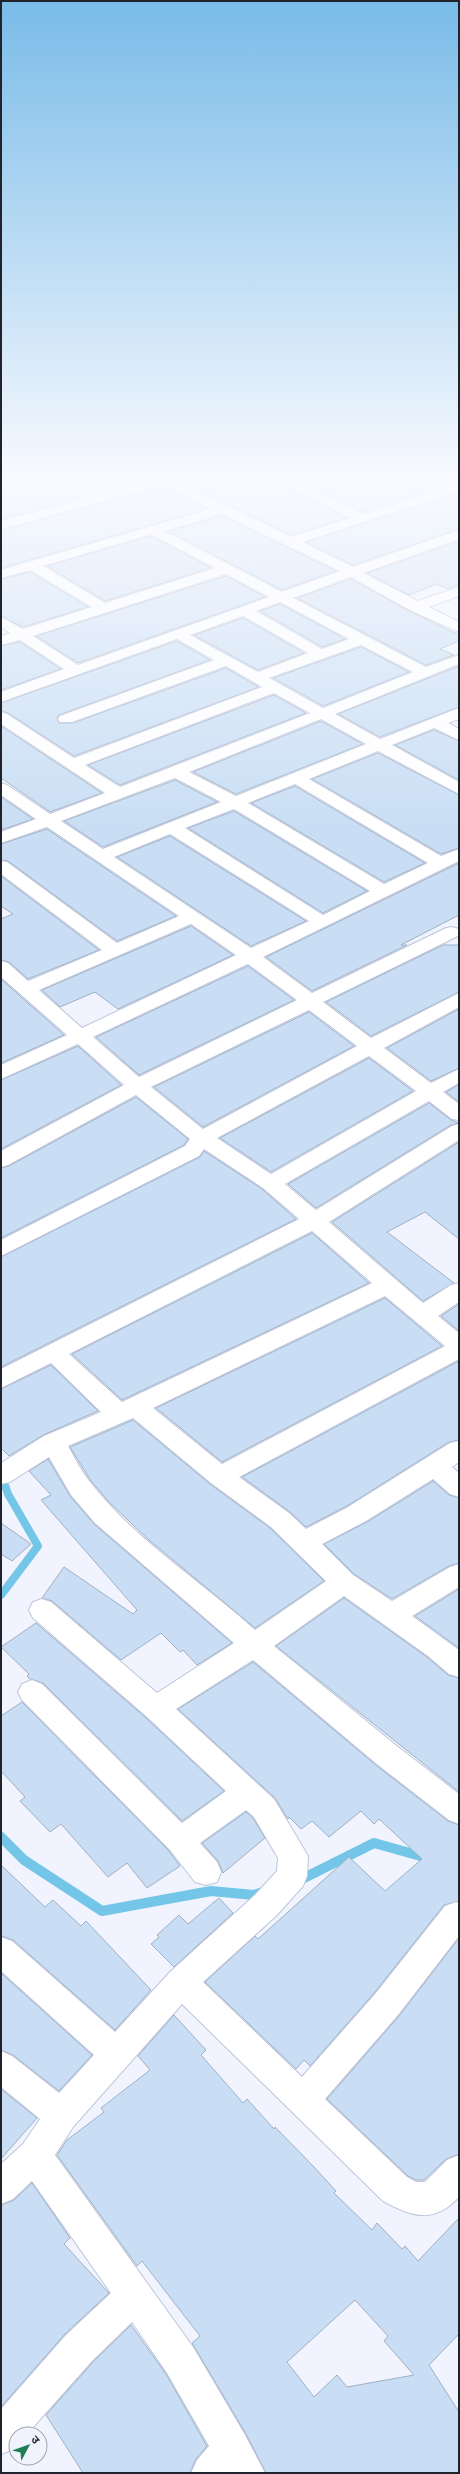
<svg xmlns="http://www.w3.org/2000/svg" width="460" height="2474" font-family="'DM Sans','Noto Sans Devanagari',sans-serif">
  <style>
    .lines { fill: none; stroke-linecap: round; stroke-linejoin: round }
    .stream-far1 { stroke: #73c6e7; stroke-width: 8 }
    .stream { stroke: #73c6e7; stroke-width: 10 }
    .building { fill: #c9def4; stroke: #9eb0c2; fill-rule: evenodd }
    .minor-casing { stroke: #bdc5dc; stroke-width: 2 }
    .minor { fill: #fff; fill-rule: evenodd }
  </style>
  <rect width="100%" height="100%" fill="#f1f4fe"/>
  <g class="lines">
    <!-- stream-far1 -->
    <polyline class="stream-far1" points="1,1474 8,1494 38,1546 1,1595"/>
    <!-- stream -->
    <g class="stream">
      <polyline points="1,1837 24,1860 102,1911 211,1891 254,1895 263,1892"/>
      <polyline points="300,1880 374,1843 424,1857"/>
    </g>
  </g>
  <!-- building -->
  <g class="building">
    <polygon points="22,482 55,482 79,498 1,519 1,489"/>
    <polygon points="76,482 138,482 96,493"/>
    <polygon points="182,482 278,482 347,518 291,535"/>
    <polygon points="300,482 425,482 438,488 363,512"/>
    <polygon points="164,487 207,509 1,568 1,530"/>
    <polygon points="453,494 459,497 459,529 353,565 306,542"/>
    <polygon points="222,516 336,571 282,590 168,531"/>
    <polygon points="151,536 211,568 105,601 47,566"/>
    <polygon points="459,541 459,584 448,589 437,584 409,595 367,573"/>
    <polygon points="30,572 88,607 23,627 1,616 1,579"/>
    <polygon points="226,576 265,597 78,663 36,636"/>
    <polygon points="351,579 409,611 459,635 459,641 440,649 454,655 426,665 297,598"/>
    <polygon points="280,604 345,639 322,647 260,611"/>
    <polygon points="243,618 304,653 258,670 194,635"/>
    <polygon points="177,641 210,660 59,715 57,718 59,723 73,723 226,668 259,687 74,756 8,713 1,711 1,703"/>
    <polygon points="20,642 61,669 1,690 1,646"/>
    <polygon points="361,647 409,672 323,706 273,678"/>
    <polygon points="459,666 459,707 380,737 338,714"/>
    <polygon points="274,695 306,713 120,785 88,765"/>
    <polygon points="321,721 363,744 236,794 193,772"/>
    <polygon points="1,726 102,793 50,812 1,778"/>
    <polygon points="434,730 459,741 459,780 395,745"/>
    <polygon points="378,753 459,795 459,848 441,854 312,779"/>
    <polygon points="175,780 217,802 103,847 64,821"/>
    <polygon points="295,786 425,863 384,882 251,803"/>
    <polygon points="1,797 33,819 1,830"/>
    <polygon points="234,811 367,891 323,913 188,828"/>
    <polygon points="47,829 176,916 117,941 8,861 1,860 1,844"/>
    <polygon points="170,836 306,921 251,946 117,857"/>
    <polygon points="459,863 459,915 401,945 407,945 312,991 266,957"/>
    <polygon points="1,876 99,950 28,979 9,962 1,960 1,919 13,914 1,906"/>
    <polygon points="191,926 233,955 118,1009 95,992 60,1007 42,990"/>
    <polygon points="443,945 459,945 459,992 371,1036 326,1002"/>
    <polygon points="248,966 294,1000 139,1075 96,1037"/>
    <polygon points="1,979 64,1035 1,1063"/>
    <polygon points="459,1009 459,1068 431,1081 387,1048"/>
    <polygon points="309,1012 354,1046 203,1127 154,1087"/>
    <polygon points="78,1046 121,1085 1,1149 1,1080"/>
    <polygon points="369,1058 413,1091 271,1172 220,1138"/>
    <polygon points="458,1085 459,1086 459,1102 446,1092"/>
    <polygon points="136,1097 188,1139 184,1145 1,1238 1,1168 9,1166"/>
    <polygon points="429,1103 451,1120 459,1123 451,1125 316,1208 288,1184"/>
    <polygon points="459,1142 459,1239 425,1212 387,1232 454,1283 423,1301 332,1222"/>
    <polygon points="204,1151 262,1189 296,1219 1,1367 1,1257 200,1157"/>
    <polygon points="312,1233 369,1283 122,1400 72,1354"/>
    <polygon points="385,1298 442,1346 222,1462 156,1408"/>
    <polygon points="459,1304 459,1331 441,1316"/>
    <polygon points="459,1361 459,1440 449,1442 347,1506 306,1527 290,1512 242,1477"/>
    <polygon points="51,1365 98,1411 43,1435 9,1456 1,1448 1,1389"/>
    <polygon points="133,1420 210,1484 270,1528 324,1581 255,1628 149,1540 109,1502 91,1481 70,1447"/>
    <polygon points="48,1459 70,1496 94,1524 232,1643 197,1665 183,1650 180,1652 161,1633 121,1660 52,1601 42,1598 64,1567 133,1614 137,1610 41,1500 51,1495 29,1471"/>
    <polygon points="433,1481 449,1495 459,1498 459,1563 449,1566 392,1599 354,1574 324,1544 367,1522"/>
    <polygon points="1,1523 31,1544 12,1561 1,1554"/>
    <polygon points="459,1589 459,1648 415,1616"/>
    <polygon points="344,1598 427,1657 448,1675 459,1678 459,1792 276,1646"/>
    <polygon points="36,1623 145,1717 224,1791 182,1821 43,1683 30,1679 27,1676 29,1674 1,1647"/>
    <polygon points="253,1662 377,1766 448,1821 459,1825 459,1901 444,1905 375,1992 310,2066 304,2060 296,2069 205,1982 255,1936 258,1939 349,1857 385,1891 422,1859 379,1819 374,1824 361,1811 329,1837 312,1821 301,1829 289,1817 288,1819 275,1798 178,1709"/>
    <polygon points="22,1702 169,1851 180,1866 147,1888 127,1863 108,1877 61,1824 50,1832 20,1801 25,1797 1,1771 1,1716"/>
    <polygon points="246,1812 253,1818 265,1838 223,1873 218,1861 202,1843"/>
    <polygon points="1,1865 45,1907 53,1900 81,1926 86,1921 151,1990 115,2030 13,1940 1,1936"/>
    <polygon points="219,1898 233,1913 174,1967 151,1944 159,1937 157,1935 179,1915 188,1924"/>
    <polygon points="459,1938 459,2154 446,2159 424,2180 416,2180 408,2176 327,2099 399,2016"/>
    <polygon points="1,1973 92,2055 59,2091 13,2055 1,2050"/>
    <path d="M174,2015L206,2050L201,2055L243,2103L247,2099L274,2129L275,2127L315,2168L336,2191L334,2193L372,2230L377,2223L402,2249L405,2246L418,2261L459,2218V2334L429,2365L459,2412V2473H266L246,2434L192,2343L200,2336L142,2261L137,2266L57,2155L67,2140L104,2112L101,2108L150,2070L138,2056ZM355,2300L388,2336L384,2341L414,2375L347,2387L337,2375L314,2397L287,2362Z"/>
    <polygon points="1,2089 37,2118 1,2159"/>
    <polygon points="32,2183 70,2238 64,2244 109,2293 65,2334 1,2407 1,2205 14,2200"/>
    <polygon points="131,2325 166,2374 207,2446 196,2459 190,2473 83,2473 46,2415 93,2362"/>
  </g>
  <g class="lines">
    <!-- minor casing -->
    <g class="minor-casing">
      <g id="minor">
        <polygon points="1,482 13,482 1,488"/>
        <path d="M56,482H72L96,495L145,482H178L291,537L351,518L279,482H296L363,514L459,483V491L302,542L353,567L459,530V539L363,573L418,601L459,587V596L429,607L459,622V632L410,610L351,577L293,598L426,667L459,655V664L335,714L380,739L459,708V719L448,723L459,729V740L434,728L392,745L459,782V794L378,751L309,779L441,856L459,849V861L263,957L312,993L446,928L452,927L459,929L458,936L323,1002L371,1038L459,993V1007L384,1048L431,1083L459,1069V1083L443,1092L459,1104V1120L452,1119L429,1101L285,1184L316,1210L452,1126L459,1124V1140L329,1222L423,1303L451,1285L459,1283V1302L438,1316L459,1333V1359L239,1477L289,1513L306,1529L348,1507L450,1443L459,1441V1462L452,1467L459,1473V1497L450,1494L433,1479L366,1521L322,1544L353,1575L392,1601L450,1567L459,1564V1587L412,1616L459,1650V1677L449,1674L428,1656L344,1596L274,1646L398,1747L459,1794V1824L449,1820L378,1765L253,1660L176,1709L274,1799L308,1856L307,1876L303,1886L277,1915L203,1982L302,2077L376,1993L445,1906L456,1902L459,1903V1936L398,2015L325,2099L407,2177L416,2182H425L447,2160L459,2155V2197C434,2224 412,2217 383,2201L182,2004L73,2127L55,2155L193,2347L245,2435L265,2473H191L197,2460L209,2446L167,2373L132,2322L92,2361L27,2434H16L14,2449L1,2454V2409L66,2335L111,2293L32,2181L13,2199L1,2204V2164L23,2144L40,2119L1,2087V2051L12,2056L59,2093L94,2055L1,1971V1937L12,1941L115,2032L170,1972L255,1895L277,1871L278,1858L254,1817L246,1810L200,1843L217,1862L221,1872L217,1882L206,1885L195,1882L170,1850L22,1700L18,1692L22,1684L32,1680L42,1684L182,1823L226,1791L146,1716L33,1618L29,1610L33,1602L42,1599L51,1602L157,1693L234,1643L95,1523L71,1495L49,1457L10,1482L1,1484V1463L44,1436L101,1412L51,1363L1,1388V1369L299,1219L263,1188L204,1149L199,1156L1,1256V1240L185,1146L190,1139L136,1095L8,1165L1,1167V1151L124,1085L78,1044L1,1079V1065L67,1035L1,977V961L8,963L28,981L102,950L1,874V861L7,862L117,943L179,916L47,827L1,843V832L36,819L1,795V783L7,785L50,814L105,793L1,724V712L7,714L74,758L262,687L226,666L72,722H60L58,719L60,716L214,660L177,639L1,702V692L64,669L20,640L1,645V636L10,633L1,627V617L23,629L92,607L30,570L1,578V570L211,509L164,485L1,529V521L83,499ZM222,514L340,571L282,592L164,531ZM151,534L215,568L105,603L43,566ZM226,574L269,597L78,665L33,636ZM280,602L349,639L322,649L256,611ZM243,616L308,653L258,672L190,635ZM361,645L413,672L323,708L269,678ZM274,693L310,713L120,787L85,765ZM321,719L366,744L236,796L189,772ZM175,778L221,802L103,849L61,821ZM295,784L428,863L384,884L248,803ZM234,809L370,891L323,915L185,828ZM170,834L309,921L251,948L114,857ZM191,924L236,955L82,1028L39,990ZM248,964L297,1000L139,1077L93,1037ZM309,1010L357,1046L203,1129L151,1087ZM369,1056L416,1091L271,1174L217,1138ZM312,1231L372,1283L122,1402L69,1354ZM385,1296L445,1346L222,1464L153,1408ZM133,1418L211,1483L271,1527L326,1581L255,1630C201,1581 135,1540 90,1482C81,1471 75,1458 68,1446Z"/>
      </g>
    </g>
    <!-- minor -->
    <use href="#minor" class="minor"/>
  </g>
  <!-- sky -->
  <linearGradient id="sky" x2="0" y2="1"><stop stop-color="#79bbe8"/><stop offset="0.58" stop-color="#f9faff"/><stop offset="1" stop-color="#f9faff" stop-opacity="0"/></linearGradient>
  <rect width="460" height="829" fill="url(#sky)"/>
  <!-- border -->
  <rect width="460" height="2474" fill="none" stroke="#20232c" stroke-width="4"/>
  <!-- north arrow -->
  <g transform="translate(28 2446) rotate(49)"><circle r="19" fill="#f1f4fe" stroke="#9da0aa"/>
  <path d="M0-3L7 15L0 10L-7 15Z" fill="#217f56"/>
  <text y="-6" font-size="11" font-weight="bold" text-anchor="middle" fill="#20232c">उ</text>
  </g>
</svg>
